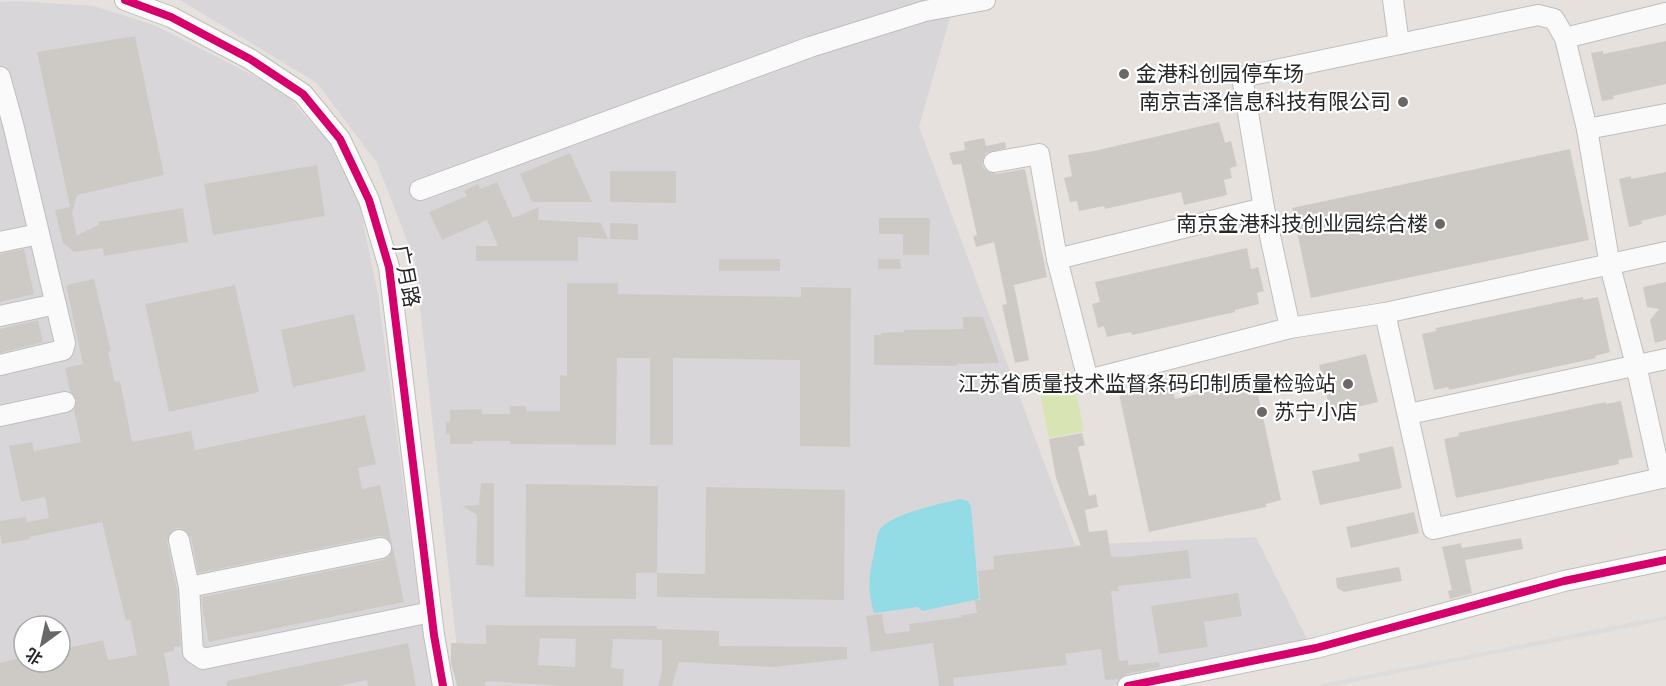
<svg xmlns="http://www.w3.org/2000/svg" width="1666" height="686" font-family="Helvetica,'Noto Sans SC',sans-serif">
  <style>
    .industrial { fill: #d9d6d9; fill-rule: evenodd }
    .pitch { fill: #d9e4b4 }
    .water { fill: #93dbe5 }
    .building { fill: #cdcac6; fill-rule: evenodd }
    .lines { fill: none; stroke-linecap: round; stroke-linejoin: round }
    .minor-casing { stroke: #bfbebe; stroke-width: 22 }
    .minor { stroke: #fbfafa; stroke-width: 20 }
    .rail { stroke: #dcdcdd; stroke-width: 4.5 }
    .cycleway-casing { stroke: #fff; stroke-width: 11 }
    .cycleway { stroke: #d6006c; stroke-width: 8 }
    .poi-dot { fill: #6a6867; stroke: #fff; stroke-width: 2 }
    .labels { text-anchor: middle; stroke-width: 4.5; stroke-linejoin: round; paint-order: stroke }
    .poi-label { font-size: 21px; fill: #272727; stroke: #fff; text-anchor: end }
    .street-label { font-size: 21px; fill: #272727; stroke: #fff }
  </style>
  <rect width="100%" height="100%" fill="#e6e1dd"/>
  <!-- industrial -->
  <g class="industrial">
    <polygon points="180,0 955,0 919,127 1075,545 1256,537 1311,647 1111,686 461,686 415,261 377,163 317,83"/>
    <path d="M16,1L94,6L156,26L282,90L328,141L359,203L378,294L420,610L437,686H0V2ZM24,626H60V662H24Z"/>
  </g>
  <!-- pitch -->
  <polygon class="pitch" points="1072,372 1084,431 1049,438 1037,379"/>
  <!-- water -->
  <path class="water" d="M960,499L968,501L971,507L979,599L922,611L918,607L874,613C868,592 868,579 873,558C875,550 876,538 879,531C886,515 943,503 960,499Z"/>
  <!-- building -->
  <g class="building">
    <polygon points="135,36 164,175 77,195 72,213 77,235 99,225 98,222 183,208 188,242 104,256 103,248 74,252 63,243 55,210 70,207 37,52"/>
    <polygon points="1666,41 1666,84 1613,96 1614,99 1602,101 1591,53 1603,51 1603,54"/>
    <polygon points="1219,122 1225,143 1231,141 1237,166 1230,168 1232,178 1224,180 1227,195 1184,205 1181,192 1105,209 1104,206 1079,211 1077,201 1070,202 1064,178 1072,176 1068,155 1094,151"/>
    <polygon points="984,138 986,146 1005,142 1006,148 986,153 982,164 985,170 996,174 1025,169 1047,277 1014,285 1029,360 1015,363 1002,305 1007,304 994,242 976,247 973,236 977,235 961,164 953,165 949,153 965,150 964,142"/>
    <polygon points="1570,149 1589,240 1311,298 1292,208"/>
    <polygon points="570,153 592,202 532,202 520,174"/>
    <polygon points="317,165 325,216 213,235 204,184"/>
    <polygon points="610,171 676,171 676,203 610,202"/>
    <polygon points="1666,172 1666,215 1641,221 1642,224 1629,227 1619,179 1631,176 1631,179"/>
    <polygon points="497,182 513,218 539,207 538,220 601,223 608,239 578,237 578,261 476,261 476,246 498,246 487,220 442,240 429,212 467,196 464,191 478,184 481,189"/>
    <polygon points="879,218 930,218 929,255 903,255 903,234 879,234"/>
    <polygon points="610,223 638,224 638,240 610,239"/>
    <polygon points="1247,248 1251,269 1258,267 1264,291 1257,293 1259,304 1235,310 1235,312 1132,335 1131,332 1107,337 1104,326 1098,328 1092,304 1100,302 1095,282"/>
    <polygon points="24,249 34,294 0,302 0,254"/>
    <rect x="719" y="259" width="61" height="12"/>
    <polygon points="878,259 900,259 901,269 878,269"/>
    <polygon points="94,279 111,351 108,352 115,382 120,381 132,442 191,431 195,450 365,415 376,464 358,468 362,489 380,485 392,544 385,537 379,536 198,573 191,537 183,529 176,528 171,532 167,542 177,589 181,646 174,647 174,651 164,653 170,686 0,686 0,663 24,657 24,662 60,662 60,650 103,640 108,660 137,655 130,620 126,621 102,522 29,537 30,539 2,544 0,534 0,521 26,517 27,522 49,518 45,497 21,502 9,446 32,442 34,451 81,442 74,410 77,400 70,391 65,368 83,364 66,285"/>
    <polygon points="1666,282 1666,340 1655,343 1650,320 1659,309 1647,307 1643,287"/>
    <polygon points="567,283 618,283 618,294 801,297 801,287 851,288 850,447 800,446 800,360 673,358 673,445 650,445 650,358 617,358 616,445 510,444 510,441 473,441 473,444 450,444 450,434 446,434 446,422 450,422 450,410 482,409 482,414 510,414 510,406 526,406 526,411 560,411 560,375 567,376"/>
    <polygon points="235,285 259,392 169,412 145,304"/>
    <polygon points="1583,297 1583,300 1598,297 1610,352 1595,356 1596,358 1449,390 1448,387 1434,390 1422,334 1436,331 1436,328"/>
    <polygon points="354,314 366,371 293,387 281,330"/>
    <polygon points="963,317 983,317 999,363 957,364 957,366 874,365 874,335 881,335 881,333 904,332 904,330 963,329"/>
    <polygon points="38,320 43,342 0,353 0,329"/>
    <polygon points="1366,354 1378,402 1331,413 1319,365"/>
    <polygon points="1171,383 1175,399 1239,385 1240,389 1256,385 1281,500 1266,504 1266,507 1149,532 1119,394"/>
    <polygon points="1621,401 1633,457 1618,460 1619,464 1456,498 1444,439 1459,436 1458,433 1606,402 1606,404"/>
    <polygon points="1082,433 1085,445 1078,447 1089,496 1096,494 1098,507 1085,510 1089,532 1107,530 1111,557 1125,557 1188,550 1191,578 1118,586 1119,591 1111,591 1119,661 1128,660 1128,665 1159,662 1160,667 1126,674 1119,679 1105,680 1101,649 1065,654 1067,665 953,678 954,686 939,686 933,643 871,652 866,616 882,614 885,634 910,631 909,624 962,617 961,615 977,613 975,600 980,600 978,571 994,569 993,556 1081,546 1056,478 1049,439"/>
    <polygon points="1393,446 1402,488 1320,505 1312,471 1360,461 1358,454"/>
    <polygon points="481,483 494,483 494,566 476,565 477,515 462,506 479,505"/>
    <polygon points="526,484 658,486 657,573 636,573 636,599 525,597"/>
    <polygon points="706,487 845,490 844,600 657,597 657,573 705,574"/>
    <polygon points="1414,512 1419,533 1351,548 1346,527"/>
    <polygon points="1521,538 1523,549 1465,560 1472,593 1450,599 1448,591 1452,590 1442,547 1461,543 1462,548"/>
    <polygon points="393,547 404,602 209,642 203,612 202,597 383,560 389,557"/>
    <polygon points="1399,567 1402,581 1344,592 1337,588 1336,578"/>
    <polygon points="1238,593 1242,616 1204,622 1208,647 1159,654 1151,606"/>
    <path d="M486,625L657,626V629L719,631V646L847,647V659L773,667L679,662L672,686H658L662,671V640L613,639L611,668L624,669L623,686H561L486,681L485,686H457L451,663V643L486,644ZM540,638L576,639L575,667L538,665Z"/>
    <polygon points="408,643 416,686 368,686 367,680 338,686 227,686 227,681"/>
  </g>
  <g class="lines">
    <!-- minor casing -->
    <g class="minor-casing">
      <g id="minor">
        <polyline points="125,0 171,17 250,59 303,94 340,139 369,200 389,267 434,635 443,686"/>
        <polyline points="1393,0 1399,44"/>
        <polyline points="1565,38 1587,129 1610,266 1636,365 1661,478"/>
        <polyline points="0,77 13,124 65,343 63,350 0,365"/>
        <polyline points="1587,129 1666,114"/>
        <polyline points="994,162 1039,154 1057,259 1088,380 1290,328 1385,313 1666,252"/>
        <polyline points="420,190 810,47 925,11 985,0"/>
        <polyline points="0,242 39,234"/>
        <polyline points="1057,259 1264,208"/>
        <polyline points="1385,313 1433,529 1666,477"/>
        <polyline points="0,316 56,304"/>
        <polyline points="1290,328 1264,208 1242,77 1538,15 1554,19 1565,38 1666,13"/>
        <polyline points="1409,414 1666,359"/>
        <polyline points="0,416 65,402"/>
        <polyline points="179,540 189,587 193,652 203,659 431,612"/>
        <polyline points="189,587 381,548"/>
        <polyline points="1128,686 1316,648 1564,581 1666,560"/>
      </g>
    </g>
    <!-- minor -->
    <use href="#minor" class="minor"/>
    <!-- rail -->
    <polyline class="rail" points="1323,686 1666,618"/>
    <!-- cycleway casing -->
    <g class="cycleway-casing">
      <g id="cycleway">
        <polyline points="125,0 171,17 250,59 303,94 340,139 369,200 389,267 434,635 443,686"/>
        <polyline points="1128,686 1316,648 1564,581 1666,560"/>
      </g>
    </g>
    <!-- cycleway -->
    <use href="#cycleway" class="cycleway"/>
  </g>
  <!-- markers -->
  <g class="poi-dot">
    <circle cx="1124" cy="74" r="6"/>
    <circle cx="1403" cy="102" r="6"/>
    <circle cx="1440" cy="224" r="6"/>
    <circle cx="1348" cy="384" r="6"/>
    <circle cx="1262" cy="412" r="6"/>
  </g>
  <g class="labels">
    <!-- poi labels -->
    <g class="poi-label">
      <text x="1136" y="81" text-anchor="start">金港科创园停车场</text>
      <text x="1391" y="109">南京吉泽信息科技有限公司</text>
      <text x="1428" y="231">南京金港科技创业园综合楼</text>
      <text x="1336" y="391">江苏省质量技术监督条码印制质量检验站</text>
      <text x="1274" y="419" text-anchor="start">苏宁小店</text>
    </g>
    <!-- street labels -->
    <g class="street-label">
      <text transform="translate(406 276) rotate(79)" y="7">广月路</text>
    </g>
  </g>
  <!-- north arrow -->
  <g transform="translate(42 644) rotate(213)"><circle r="28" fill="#ffffff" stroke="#a9a9a9" stroke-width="1.5"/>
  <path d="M0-4.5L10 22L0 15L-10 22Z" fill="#6a6867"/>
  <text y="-9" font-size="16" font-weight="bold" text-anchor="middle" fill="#272727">北</text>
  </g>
</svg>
